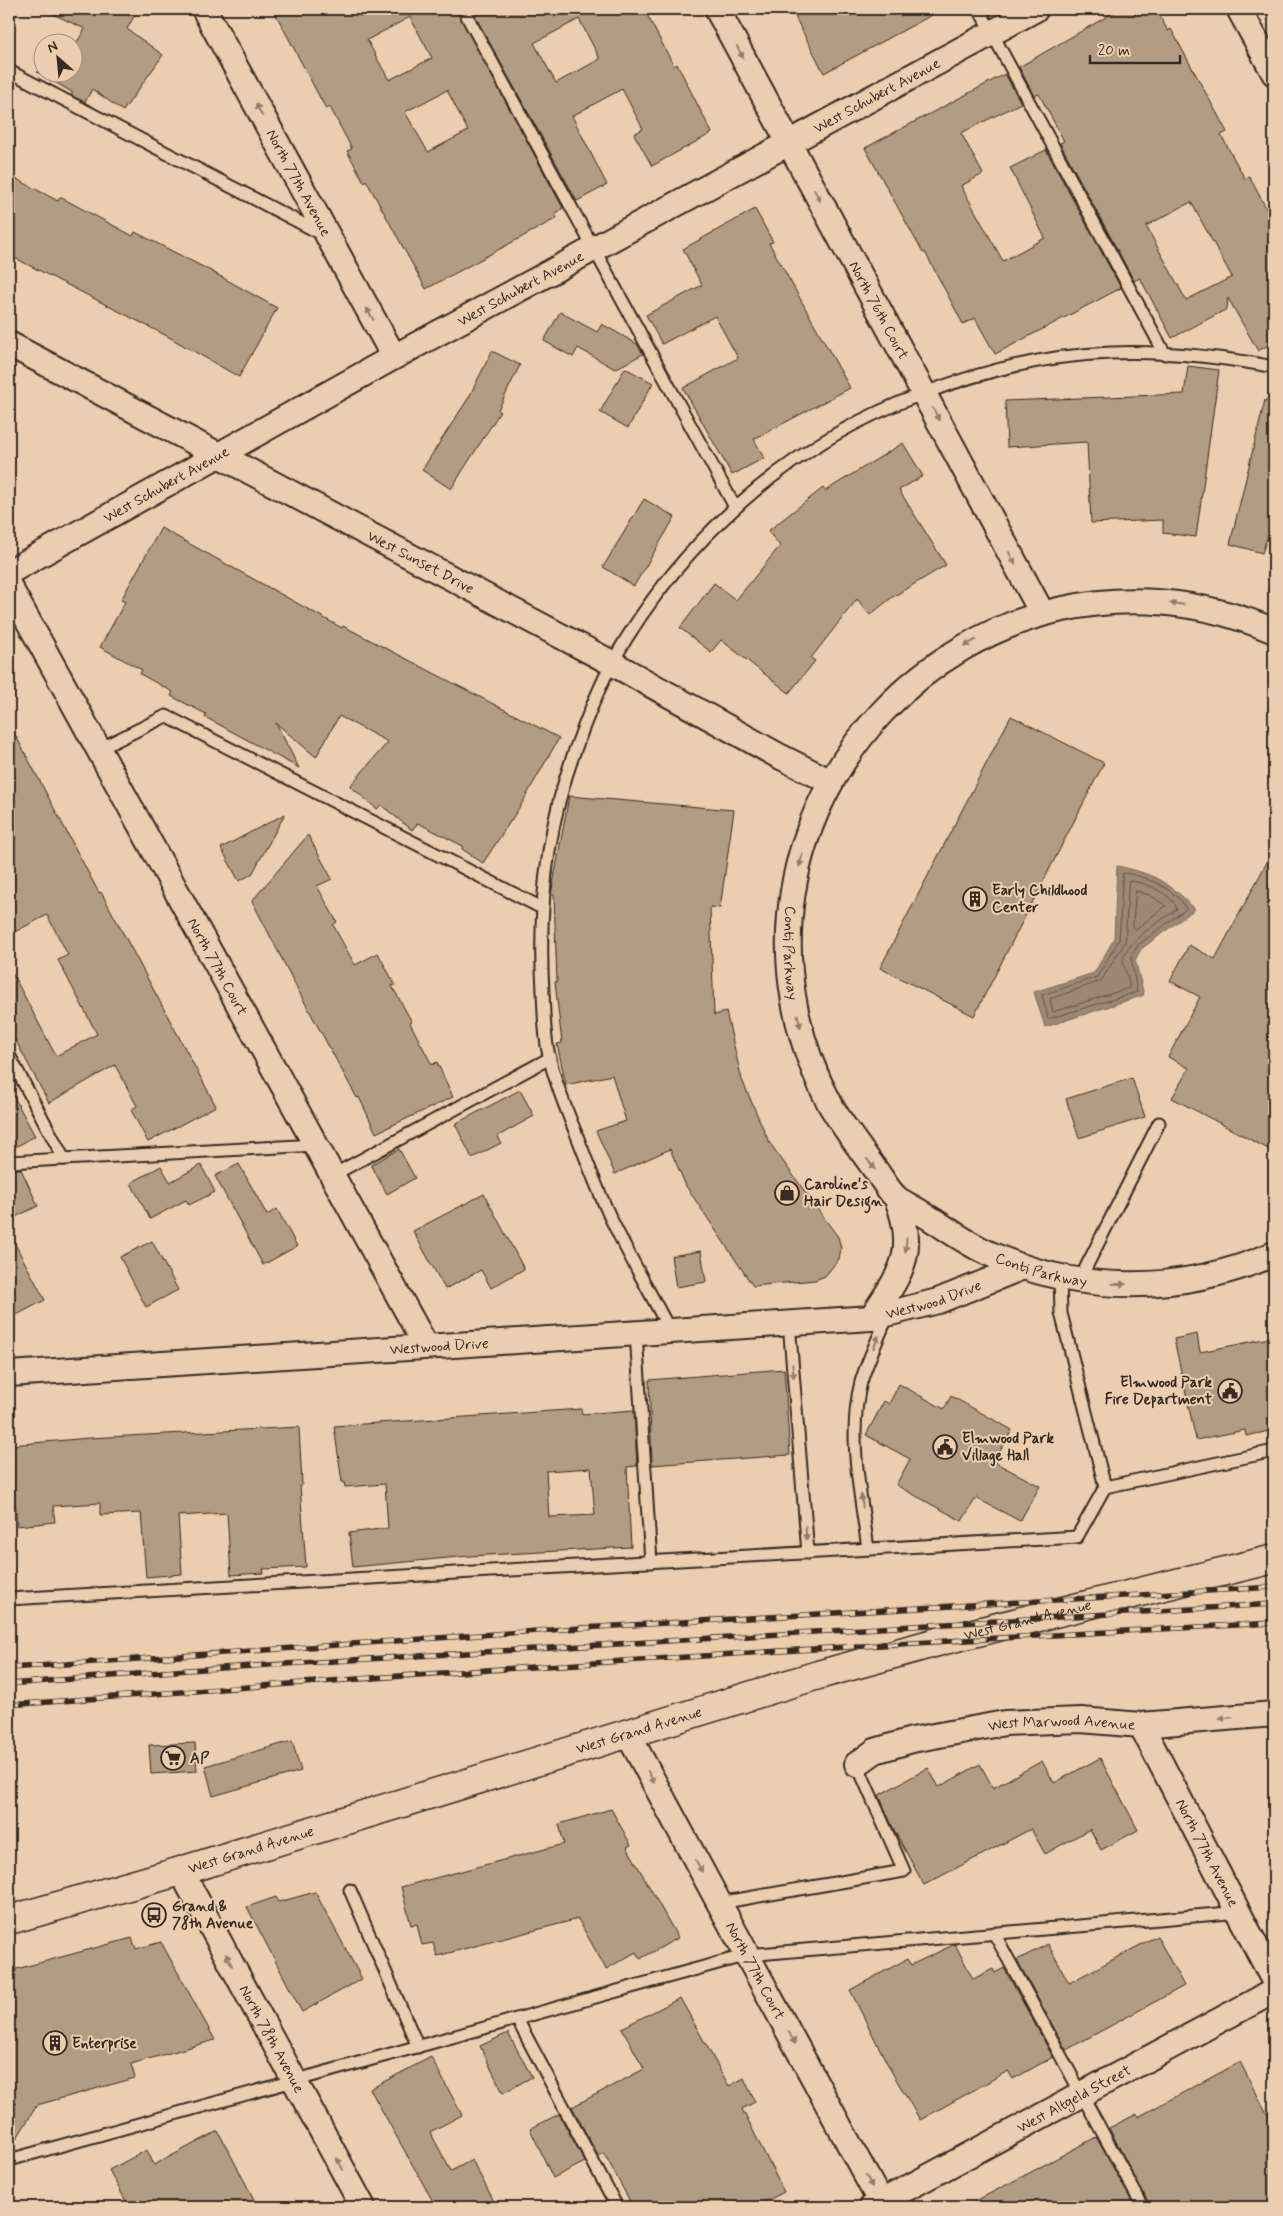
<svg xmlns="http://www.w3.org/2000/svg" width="1283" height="2216" font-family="Mynerve,sans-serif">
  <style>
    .water { fill: #9f8873; stroke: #776251 }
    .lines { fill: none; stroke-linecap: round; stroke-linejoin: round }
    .shore { stroke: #635040; stroke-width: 1 }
    .building { fill: #b49b84; stroke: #3b2a1e; fill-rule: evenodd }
    .lane-casing { stroke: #3b2a1e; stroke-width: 15 }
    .street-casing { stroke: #3b2a1e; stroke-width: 28 }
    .secondary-casing { stroke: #3b2a1e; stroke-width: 31 }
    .lane { stroke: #ebceb2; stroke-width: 11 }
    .street { stroke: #ebceb2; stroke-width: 24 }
    .secondary { stroke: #ebceb2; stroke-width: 28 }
    .rail-casing { stroke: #3b2a1e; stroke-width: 5.5 }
    .rail { stroke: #ebceb2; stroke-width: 4; stroke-dasharray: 11; stroke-linecap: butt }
    .oneway { fill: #937c68 }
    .labels { text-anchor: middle; stroke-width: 4; stroke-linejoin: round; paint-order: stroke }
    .street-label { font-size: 15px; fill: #3b2a1e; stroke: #ebceb2 }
    .poi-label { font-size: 15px; font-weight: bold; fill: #3b2a1e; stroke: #ebceb2; text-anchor: start }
  </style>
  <rect width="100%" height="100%" fill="#ebceb2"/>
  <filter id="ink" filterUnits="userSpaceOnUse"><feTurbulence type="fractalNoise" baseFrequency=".02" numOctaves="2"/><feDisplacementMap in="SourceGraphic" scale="10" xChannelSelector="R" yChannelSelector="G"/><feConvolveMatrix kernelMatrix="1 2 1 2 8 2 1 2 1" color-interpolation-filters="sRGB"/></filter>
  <g filter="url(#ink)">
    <!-- water -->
    <path class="water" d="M1117,866C1152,873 1171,883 1195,909L1141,949L1135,960L1144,995L1045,1027L1034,992L1094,973L1114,939Z"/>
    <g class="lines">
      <!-- shore -->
      <g class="shore">
        <path d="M1123,873C1142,874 1180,891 1186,909L1138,945L1131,957L1137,992L1048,1019L1042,995L1097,977L1119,940Z"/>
        <path d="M1129,881C1143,881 1173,894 1177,909C1163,920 1123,942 1123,961C1124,970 1130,979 1129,988L1053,1012L1050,999L1101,981L1125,942Z"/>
        <polygon points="1136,891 1150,895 1166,906 1136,929 1133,927"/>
      </g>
    </g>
    <!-- building -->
    <g class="building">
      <polygon points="42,9 138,9 127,29 163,55 123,111 92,89 85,102 72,96 72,92 37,72 72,72 72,50 85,29"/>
      <path d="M273,9H456L563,208L555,213L557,218L426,289L366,180L364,182L347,151L352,149L330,107L326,109ZM410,17L432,58L389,80L367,40ZM447,90L468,131L428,152L405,112Z"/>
      <path d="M471,9H644L674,66L677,64L712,133L652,166L634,134L643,129L622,89L572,116L607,185L577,201ZM579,19L600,59L556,83L534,43Z"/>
      <polygon points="791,9 943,9 824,73"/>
      <path d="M1120,9H1156L1168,31L1171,29L1227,132L1221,135L1245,179L1249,176L1274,223V342L1258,351L1228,298L1227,309L1172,338L1140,278L1134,281L1060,143L1064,141L1039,94L1034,96L1019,67ZM1191,202L1232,277L1186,300L1146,226Z"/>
      <polygon points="1005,74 1021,103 961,133 983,174 961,186 1003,261 1045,238 1010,168 1046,150 1121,288 995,354 975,318 963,324 925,252 923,253 865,148"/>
      <polygon points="9,175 58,201 60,197 133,236 135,232 209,270 277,308 239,377 167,336 9,255"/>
      <polygon points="755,209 773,242 769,243 850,388 754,439 764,458 732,475 683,388 738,358 715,316 662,344 646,315 702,285 683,249"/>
      <polygon points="560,312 597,332 602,324 637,344 643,354 615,369 578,348 573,357 544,341"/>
      <polygon points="492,351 520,365 498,410 500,412 451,489 422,470 469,397"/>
      <polygon points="1188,366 1219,370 1196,537 1163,533 1163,520 1091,523 1087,442 1007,447 1005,401 1184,394"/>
      <polygon points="625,368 653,383 628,428 600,412"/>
      <polygon points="1265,400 1274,401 1274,517 1262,553 1230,544"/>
      <polygon points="903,443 923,476 899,490 946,565 891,598 870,615 857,599 811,658 815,661 789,693 721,640 711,652 680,628 714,583 736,600 780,546 768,531 823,488 825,491"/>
      <polygon points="644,499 675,517 634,586 603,567"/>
      <polygon points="161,528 342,628 343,626 559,738 521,805 483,863 462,849 463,846 418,823 412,830 381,805 377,809 350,786 388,742 339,716 316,757 276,723 299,768 205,717 206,714 171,696 173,692 140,674 142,670 100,647 125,602 121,600"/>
      <polygon points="1011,716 1104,763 974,1016 880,968"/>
      <polygon points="9,723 99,893 101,892 216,1106 148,1142 131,1110 137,1106 115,1065 49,1103 9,1028 9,967 56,1056 97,1034 58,960 68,955 47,915 9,935"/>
      <polygon points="569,796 734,810 720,908 710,907 714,1015 726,1012 742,1080 769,1142 838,1237 841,1248 839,1259 825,1276 815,1280 753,1286 686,1186 670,1149 615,1174 596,1131 626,1121 612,1075 566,1085 557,1044 562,1043 555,982 557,982 554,895 551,895"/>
      <polygon points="285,814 252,874 239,881 221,848"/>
      <polygon points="308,835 332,879 317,886 337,922 333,925 355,965 378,953 395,985 392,986 412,1022 410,1023 432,1065 437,1062 453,1097 376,1133 359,1097 357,1098 298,990 252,901"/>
      <polygon points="1274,849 1274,1152 1172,1098 1189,1068 1168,1057 1200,997 1170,981 1189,945 1215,959"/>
      <polygon points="1132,1078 1145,1117 1079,1138 1066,1099"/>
      <polygon points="9,1088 35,1136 12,1149 14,1154 9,1154"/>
      <polygon points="520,1090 534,1116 498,1136 501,1143 472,1158 455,1124"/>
      <polygon points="399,1149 415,1178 387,1194 371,1165"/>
      <polygon points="239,1164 267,1215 277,1209 297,1246 263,1265 215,1176"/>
      <polygon points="201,1165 215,1192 189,1205 186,1200 150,1219 131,1183 161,1166 170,1182"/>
      <polygon points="9,1169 21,1169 38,1206 9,1220"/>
      <polygon points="484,1194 524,1269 491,1288 481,1270 445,1289 413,1231"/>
      <polygon points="9,1233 45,1300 9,1319"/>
      <polygon points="152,1241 178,1290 146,1307 120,1257"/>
      <polygon points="701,1251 706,1282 676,1287 671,1256"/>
      <polygon points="1197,1334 1200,1352 1274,1337 1274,1430 1246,1436 1245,1430 1196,1440 1174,1339"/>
      <polygon points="784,1369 790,1455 652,1465 649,1380"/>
      <polygon points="899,1384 944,1409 951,1396 1012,1430 994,1462 1040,1486 1020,1521 976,1498 962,1521 896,1485 910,1459 866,1435 884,1401 889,1404"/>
      <path d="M581,1409L582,1414L634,1410L637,1466L627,1467L631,1547L469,1556L353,1567L349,1533L388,1528L385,1484L345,1487L344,1482H342L334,1426ZM591,1468L595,1515L549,1517L546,1471Z"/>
      <polygon points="299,1427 302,1485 300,1486 306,1567 263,1569 264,1573 231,1575 227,1513 178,1516 182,1574 146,1577 141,1513 100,1515 100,1503 53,1506 55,1522 17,1526 11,1445 89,1438"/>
      <polygon points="292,1741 301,1771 213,1796 205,1766"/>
      <polygon points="195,1743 197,1771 151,1774 149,1745"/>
      <polygon points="1100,1758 1138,1830 1101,1850 1090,1829 1045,1854 1031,1829 924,1885 893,1828 879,1795 928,1768 939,1787 980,1764 993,1788 1042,1761 1054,1783"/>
      <polygon points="611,1809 631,1845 627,1847 678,1938 640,1959 636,1952 606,1969 578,1919 437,1956 433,1943 422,1945 417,1924 411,1925 401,1887 564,1844 559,1824"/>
      <polygon points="315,1892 362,1979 302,2012 247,1907 276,1897 279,1902"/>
      <polygon points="1157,1936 1184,1986 1066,2050 1017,1960 1048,1944 1069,1983"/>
      <polygon points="132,1938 136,1949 161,1942 215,2040 131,2064 135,2078 37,2105 9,2151 9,1971"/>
      <polygon points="955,1944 973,1979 993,1969 995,1973 1004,1968 1053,2057 1013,2079 1008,2071 920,2120 890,2069 850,1990 907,1959 911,1965"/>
      <polygon points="680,1998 729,2086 744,2078 755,2102 742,2109 784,2192 755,2207 633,2207 604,2153 598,2156 572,2107 644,2069 622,2028"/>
      <polygon points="508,2033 532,2077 503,2093 480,2046"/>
      <polygon points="431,2057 462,2115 430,2132 451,2171 472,2160 497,2207 436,2207 370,2089"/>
      <polygon points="1240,2062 1274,2127 1274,2207 1150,2207 1109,2128 1137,2114 1138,2117"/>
      <polygon points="559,2114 585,2162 553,2178 530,2129"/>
      <polygon points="218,2131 258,2207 129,2207 109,2170 147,2150 154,2165"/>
      <polygon points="1096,2137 1135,2207 964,2207 1033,2171"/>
    </g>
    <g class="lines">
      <!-- lane casing -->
      <g class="lane-casing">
        <g id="lane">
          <polyline points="463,9 735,507"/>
          <polyline points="979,9 1165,354"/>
          <polyline points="9,71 322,234"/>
          <polyline points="99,749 166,716 542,908"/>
          <polyline points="9,1055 64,1159"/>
          <polyline points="9,1162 316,1145"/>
          <polyline points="333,1175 550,1058"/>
          <polyline points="1060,1277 1061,1313 1105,1487"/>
          <polyline points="1079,1281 1159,1123"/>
          <polyline points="789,1323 808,1553"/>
          <path d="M670,1331C652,1296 632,1261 614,1225C600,1197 589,1166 577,1136C566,1109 554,1080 548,1051C544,1032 544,1011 543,992C538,909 546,829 575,750C586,720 598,689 613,661C682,539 791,442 922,394C983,371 1045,355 1111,353C1166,351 1221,357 1274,367"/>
          <polyline points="636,1333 651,1562"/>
          <path d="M868,1549C861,1495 847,1436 861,1382C868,1359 879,1337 888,1315"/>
          <polyline points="9,1599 1077,1537 1105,1487 1274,1451"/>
          <polyline points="350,1890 418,2047"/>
          <polyline points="719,1903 904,1871 857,1764"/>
          <polyline points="994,1933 1143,2207"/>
          <polyline points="517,2019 617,2207"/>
          <polyline points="9,2160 747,1955 1240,1912"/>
        </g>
      </g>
      <!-- street casing -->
      <g class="street-casing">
        <g id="street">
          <path id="s1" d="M204,9L394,357"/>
          <path id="s2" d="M717,9L1042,613"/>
          <polyline points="1239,9 1274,73"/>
          <path id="s3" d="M9,344L612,663L777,755L831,782"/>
          <path id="s4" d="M9,572L394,357L1036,9"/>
          <path id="s5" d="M9,586L426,1346"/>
          <path id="s6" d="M1274,631C976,502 676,817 831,1106C844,1128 859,1147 874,1168C882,1178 889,1193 899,1200C907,1205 916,1209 923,1214C945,1227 964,1242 988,1253C1080,1295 1182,1294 1274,1254"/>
          <path d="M871,1318C901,1273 918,1253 897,1199"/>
          <path id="s7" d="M9,1374L871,1318L938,1301L1023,1267"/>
          <path id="s8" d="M1141,1725L1274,1981"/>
          <path id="s9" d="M628,1734L883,2207"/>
          <path id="s10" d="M857,1764L875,1751L912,1740L1005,1723L1081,1720L1141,1725L1274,1714"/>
          <path id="s11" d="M181,1871L363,2207"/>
          <path id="s12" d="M872,2207L1274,1991"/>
        </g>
      </g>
      <!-- secondary casing -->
      <g class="secondary-casing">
        <g id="secondary">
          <path id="s13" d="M9,1920L181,1871L818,1675L941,1641L1274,1559"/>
        </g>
      </g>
      <!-- lane -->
      <use href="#lane" class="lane"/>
      <!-- street -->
      <use href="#street" class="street"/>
      <!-- secondary -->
      <use href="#secondary" class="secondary"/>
      <!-- rail casing -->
      <g class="rail-casing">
        <g id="rail">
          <polyline points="9,1668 565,1629 1274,1587"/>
          <polyline points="9,1684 188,1670 1274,1604"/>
          <path d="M9,1705C430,1672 852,1645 1274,1623"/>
        </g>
      </g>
      <!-- rail -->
      <use href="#rail" class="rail"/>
    </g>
    <!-- one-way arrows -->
    <defs><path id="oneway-solid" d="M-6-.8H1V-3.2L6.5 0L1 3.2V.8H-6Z" transform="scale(1.25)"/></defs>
    <g class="oneway">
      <use href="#oneway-solid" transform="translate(740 52) rotate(62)"/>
      <use href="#oneway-solid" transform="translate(259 110) rotate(-118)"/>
      <use href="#oneway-solid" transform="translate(817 195) rotate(62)"/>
      <use href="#oneway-solid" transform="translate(370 314) rotate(-119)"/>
      <use href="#oneway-solid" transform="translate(936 414) rotate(62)"/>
      <use href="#oneway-solid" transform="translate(1012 558) rotate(62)"/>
      <use href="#oneway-solid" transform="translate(1177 604) rotate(-174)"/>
      <use href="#oneway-solid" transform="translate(970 643) rotate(151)"/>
      <use href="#oneway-solid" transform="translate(801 860) rotate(104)"/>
      <use href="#oneway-solid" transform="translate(799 1021) rotate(77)"/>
      <use href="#oneway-solid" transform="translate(871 1164) rotate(52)"/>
      <use href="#oneway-solid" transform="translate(906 1245) rotate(95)"/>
      <use href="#oneway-solid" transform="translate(1119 1284) rotate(2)"/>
      <use href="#oneway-solid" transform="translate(876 1342) rotate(-68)"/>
      <use href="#oneway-solid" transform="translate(793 1371) rotate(85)"/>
      <use href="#oneway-solid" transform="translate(862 1501) rotate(-97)"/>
      <use href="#oneway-solid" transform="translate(806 1533) rotate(85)"/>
      <use href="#oneway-solid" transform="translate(1226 1718) rotate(175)"/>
      <use href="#oneway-solid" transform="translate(651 1777) rotate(62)"/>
      <use href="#oneway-solid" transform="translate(699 1866) rotate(62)"/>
      <use href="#oneway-solid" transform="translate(229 1960) rotate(-118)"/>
      <use href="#oneway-solid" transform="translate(792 2038) rotate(62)"/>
      <use href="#oneway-solid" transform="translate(340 2164) rotate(-118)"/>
      <use href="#oneway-solid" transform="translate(869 2181) rotate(62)"/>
    </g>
  </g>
  <!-- icons -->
  <defs>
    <g id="building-ring" transform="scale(1.25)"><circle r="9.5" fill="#ebceb2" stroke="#3b2a1e" stroke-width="1.5"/><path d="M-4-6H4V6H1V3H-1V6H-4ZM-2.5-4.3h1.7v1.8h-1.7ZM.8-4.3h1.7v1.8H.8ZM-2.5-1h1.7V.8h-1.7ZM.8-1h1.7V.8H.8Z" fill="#3b2a1e"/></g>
    <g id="shop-ring" transform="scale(1.25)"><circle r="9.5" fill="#ebceb2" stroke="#3b2a1e" stroke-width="1.5"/><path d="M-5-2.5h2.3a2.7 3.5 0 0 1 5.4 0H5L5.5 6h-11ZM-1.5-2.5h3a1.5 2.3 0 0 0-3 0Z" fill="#3b2a1e"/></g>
    <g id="civic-ring" transform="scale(1.25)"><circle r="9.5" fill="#ebceb2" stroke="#3b2a1e" stroke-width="1.5"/><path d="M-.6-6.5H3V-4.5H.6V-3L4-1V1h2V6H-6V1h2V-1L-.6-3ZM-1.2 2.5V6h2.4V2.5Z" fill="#3b2a1e"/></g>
    <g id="supermarket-ring" transform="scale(1.25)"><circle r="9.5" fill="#ebceb2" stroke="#3b2a1e" stroke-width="1.5"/><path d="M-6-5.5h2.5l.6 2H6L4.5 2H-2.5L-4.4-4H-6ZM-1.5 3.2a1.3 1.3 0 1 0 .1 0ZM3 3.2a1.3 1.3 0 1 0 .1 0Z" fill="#3b2a1e"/></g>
    <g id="bus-ring" transform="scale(1.25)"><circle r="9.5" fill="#ebceb2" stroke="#3b2a1e" stroke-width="1.5"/><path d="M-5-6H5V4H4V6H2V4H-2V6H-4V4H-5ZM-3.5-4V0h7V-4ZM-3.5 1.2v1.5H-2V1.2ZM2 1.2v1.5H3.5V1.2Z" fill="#3b2a1e"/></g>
  </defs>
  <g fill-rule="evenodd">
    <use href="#building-ring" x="975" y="899"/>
    <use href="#shop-ring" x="787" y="1193"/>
    <use href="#civic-ring" x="1230" y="1391"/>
    <use href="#civic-ring" x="945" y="1447"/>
    <use href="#supermarket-ring" x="173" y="1758"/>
    <use href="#bus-ring" x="154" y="1915"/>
    <use href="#building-ring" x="55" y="2043"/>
  </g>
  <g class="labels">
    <!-- street labels -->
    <g class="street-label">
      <text dy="5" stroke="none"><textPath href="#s4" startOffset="990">West Schubert Avenue</textPath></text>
      <text dy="5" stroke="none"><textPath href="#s1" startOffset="198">North 77th Avenue</textPath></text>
      <text dy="5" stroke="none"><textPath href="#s4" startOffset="585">West Schubert Avenue</textPath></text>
      <text dy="5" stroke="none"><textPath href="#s2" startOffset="342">North 76th Court</textPath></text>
      <text dy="5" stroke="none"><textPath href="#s4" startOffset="180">West Schubert Avenue</textPath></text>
      <text dy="5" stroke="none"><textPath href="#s3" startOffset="466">West Sunset Drive</textPath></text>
      <text dy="5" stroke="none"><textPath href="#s6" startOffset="692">Conti Parkway</textPath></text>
      <text dy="5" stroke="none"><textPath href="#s5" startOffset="434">North 77th Court</textPath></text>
      <text dy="5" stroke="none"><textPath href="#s6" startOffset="1128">Conti Parkway</textPath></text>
      <text dy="5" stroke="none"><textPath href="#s7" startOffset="929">Westwood Drive</textPath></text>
      <text dy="5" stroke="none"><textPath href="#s7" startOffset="431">Westwood Drive</textPath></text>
      <text dy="5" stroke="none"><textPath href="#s13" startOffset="1062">West Grand Avenue</textPath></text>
      <text dy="5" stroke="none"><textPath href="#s10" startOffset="212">West Marwood Avenue</textPath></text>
      <text dy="5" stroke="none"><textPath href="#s13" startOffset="658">West Grand Avenue</textPath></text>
      <text dy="5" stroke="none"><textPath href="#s13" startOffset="252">West Grand Avenue</textPath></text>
      <text dy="5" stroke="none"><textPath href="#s8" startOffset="144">North 77th Avenue</textPath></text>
      <text dy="5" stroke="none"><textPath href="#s9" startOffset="269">North 77th Court</textPath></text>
      <text dy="5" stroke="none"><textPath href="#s11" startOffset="191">North 78th Avenue</textPath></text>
      <text dy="5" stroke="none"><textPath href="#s12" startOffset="229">West Altgeld Street</textPath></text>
    </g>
    <!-- poi labels -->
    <g class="poi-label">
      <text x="992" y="895">Early Childhood<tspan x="992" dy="17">Center</tspan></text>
      <text x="804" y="1189">Caroline's<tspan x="804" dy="17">Hair Design</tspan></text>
      <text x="1212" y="1387" text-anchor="end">Elmwood Park<tspan x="1212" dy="17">Fire Department</tspan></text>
      <text x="962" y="1443">Elmwood Park<tspan x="962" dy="17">Village Hall</tspan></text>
      <text x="190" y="1763">AP</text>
      <text x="172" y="1911">Grand &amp;<tspan x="172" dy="17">78th Avenue</tspan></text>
      <text x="72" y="2048">Enterprise</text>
    </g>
  </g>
  <!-- margin -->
  <rect width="1283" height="2216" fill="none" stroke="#ebceb2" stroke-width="30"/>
  <rect x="15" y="15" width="1253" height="2186" fill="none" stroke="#3b2a1e" stroke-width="2" filter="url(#ink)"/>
  <!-- north arrow -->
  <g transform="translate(58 58) rotate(333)"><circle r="24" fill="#ebceb2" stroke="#a58c77"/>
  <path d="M0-4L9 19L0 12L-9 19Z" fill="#3b2a1e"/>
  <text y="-8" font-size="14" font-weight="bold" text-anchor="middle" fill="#3b2a1e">N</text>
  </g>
  <!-- scale -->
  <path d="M1090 55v8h90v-8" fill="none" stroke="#3b2a1e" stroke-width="2.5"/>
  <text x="1098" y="55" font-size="15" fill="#3b2a1e" stroke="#ebceb2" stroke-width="4" paint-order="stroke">20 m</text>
</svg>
